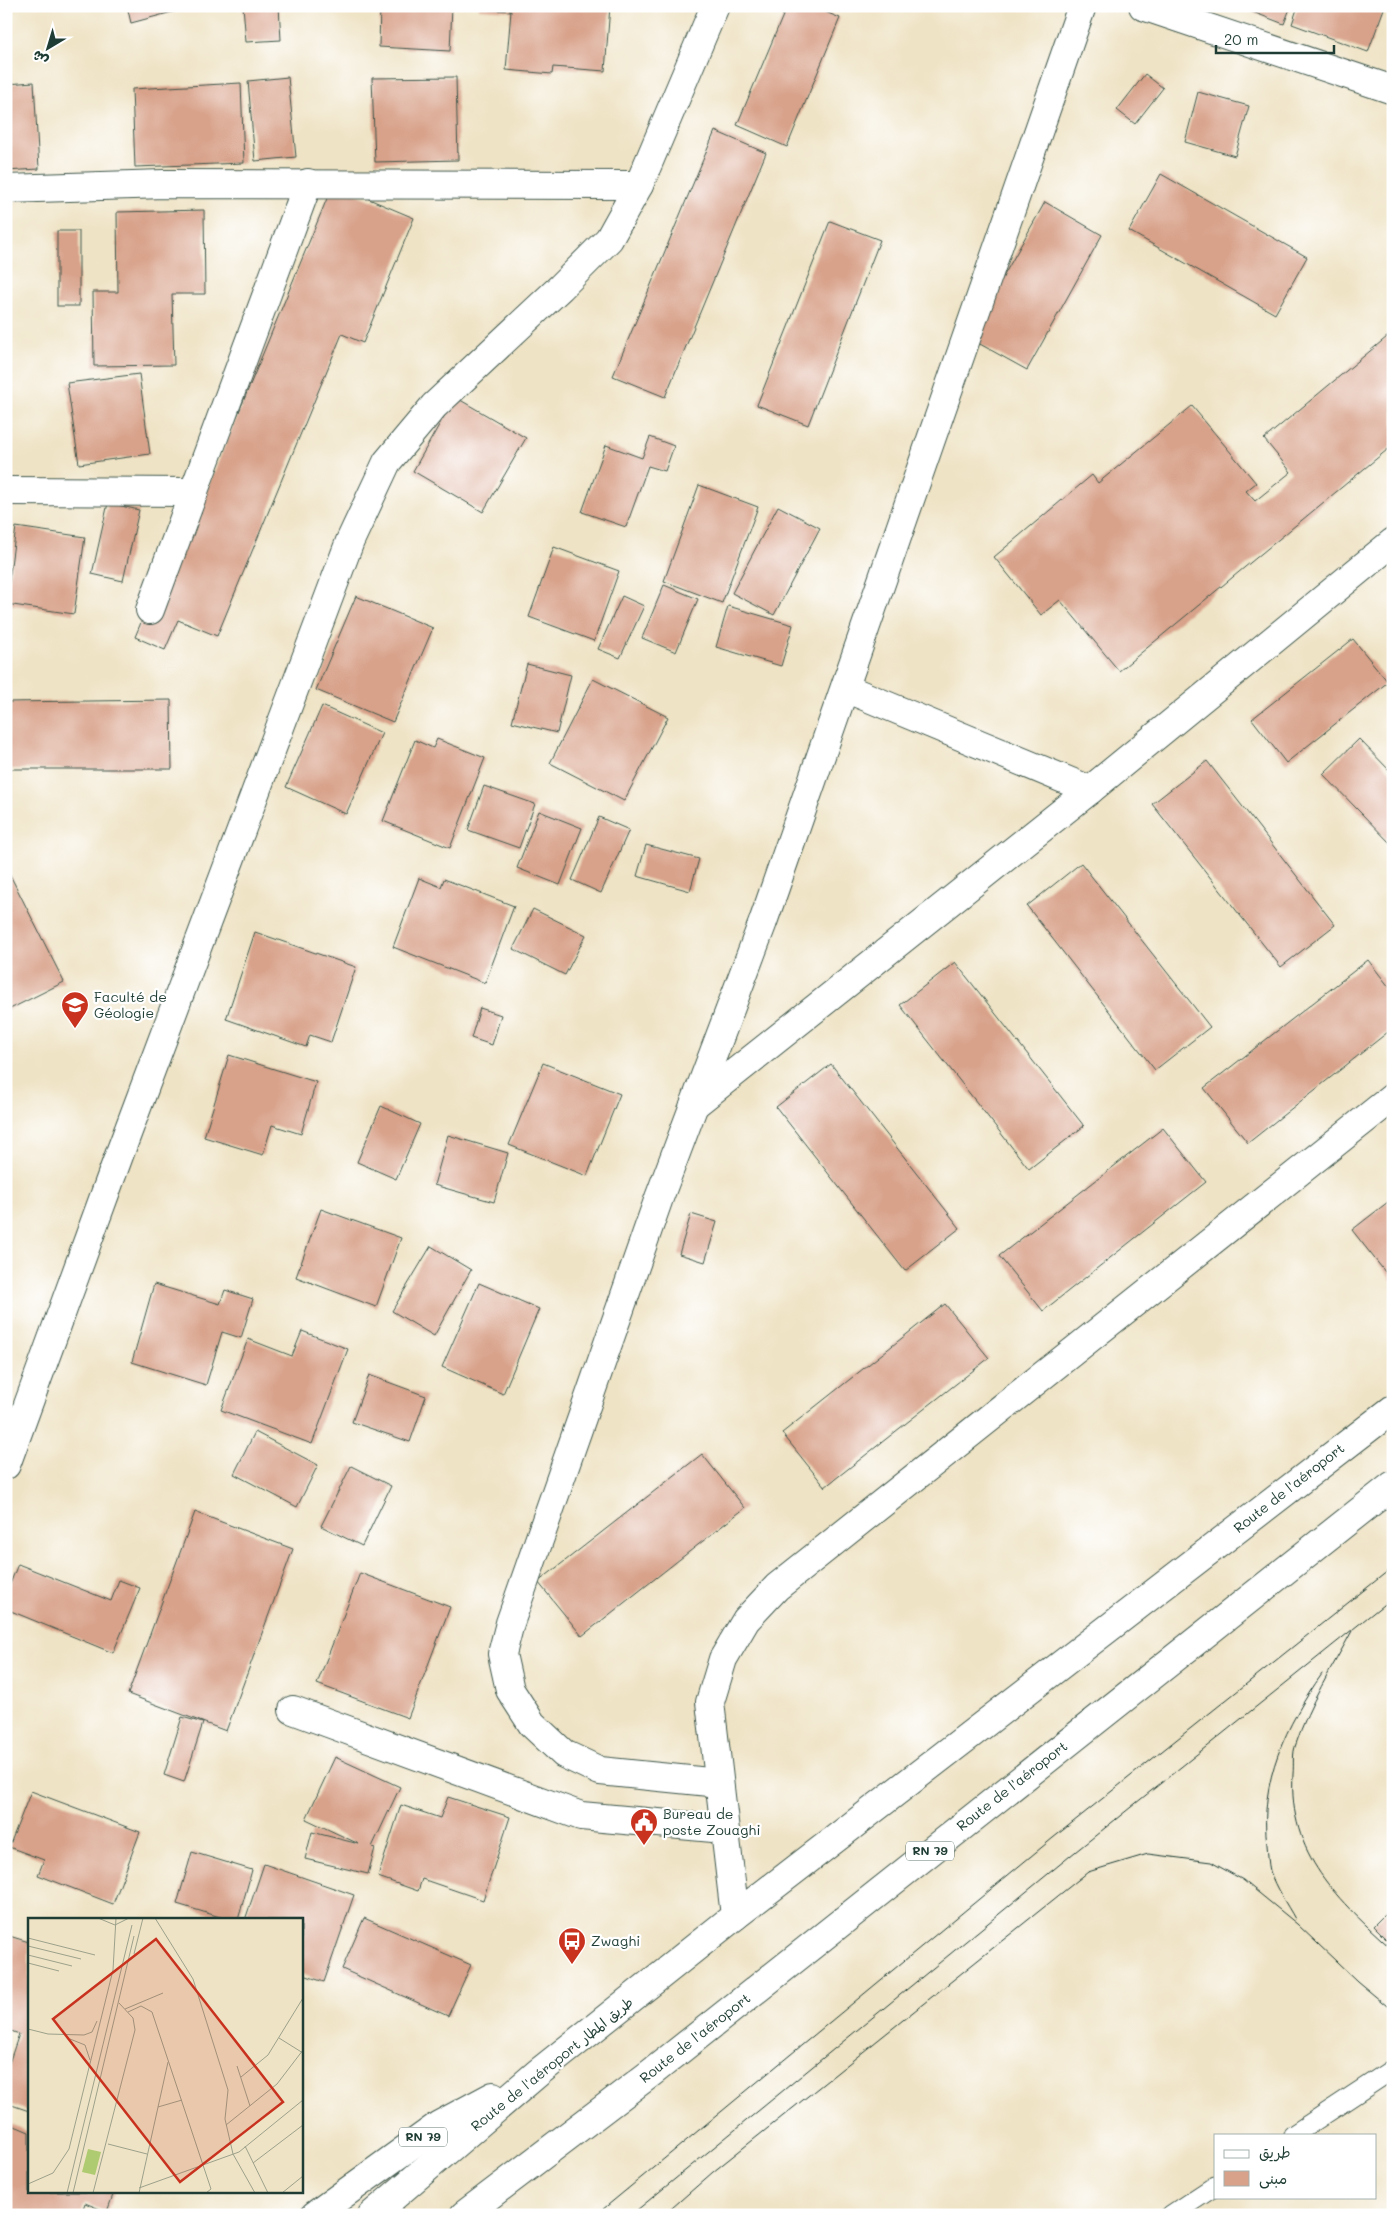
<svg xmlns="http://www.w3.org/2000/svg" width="1399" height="2221" font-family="Mali,'Playpen Sans Arabic',sans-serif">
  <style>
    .building { fill: #d8a189 }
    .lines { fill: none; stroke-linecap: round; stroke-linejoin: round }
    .lane-casing { stroke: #3e564a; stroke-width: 21 }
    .street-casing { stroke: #3e564a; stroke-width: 30 }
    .secondary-casing { stroke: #3e564a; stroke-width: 30 }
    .highway-casing { stroke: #3e564a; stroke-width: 30 }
    .lane { stroke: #fff; stroke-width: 19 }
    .street { stroke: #fff; stroke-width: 28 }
    .secondary { stroke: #fff; stroke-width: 28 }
    .highway { stroke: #fff; stroke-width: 28 }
    .tram { stroke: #1f3d34; stroke-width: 1 }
    .labels { text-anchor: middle; stroke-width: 4.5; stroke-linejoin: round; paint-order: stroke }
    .shield { fill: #fff; stroke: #627771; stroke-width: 1 }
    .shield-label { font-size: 12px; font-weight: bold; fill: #1f3d34 }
    .poi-label { font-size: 14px; fill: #1f3d34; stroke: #fff; text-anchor: start }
    .street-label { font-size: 14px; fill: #1f3d34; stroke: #fff }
    .inset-road { fill: none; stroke: #9ca18b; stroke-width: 1 }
    .view { fill: #c8321e; fill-opacity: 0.15; stroke: #c8321e; stroke-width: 2.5 }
    .inset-edge { fill: none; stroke: #1f3d34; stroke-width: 2.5 }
  </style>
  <rect width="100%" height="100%" fill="#fff"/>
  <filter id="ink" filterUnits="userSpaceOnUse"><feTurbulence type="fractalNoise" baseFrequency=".02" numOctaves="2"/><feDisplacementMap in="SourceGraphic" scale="10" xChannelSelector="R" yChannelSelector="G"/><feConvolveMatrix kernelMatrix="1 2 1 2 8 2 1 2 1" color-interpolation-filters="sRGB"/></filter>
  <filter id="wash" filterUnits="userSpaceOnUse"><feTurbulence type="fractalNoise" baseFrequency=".0096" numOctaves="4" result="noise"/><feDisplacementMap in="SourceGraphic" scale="20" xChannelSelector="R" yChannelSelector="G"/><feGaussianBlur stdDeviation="1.12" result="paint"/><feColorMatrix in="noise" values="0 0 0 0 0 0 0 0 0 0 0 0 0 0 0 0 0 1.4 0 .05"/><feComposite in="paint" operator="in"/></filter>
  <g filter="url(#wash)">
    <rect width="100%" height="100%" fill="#efe3c5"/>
    <g id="blocks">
      <!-- building -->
      <g class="building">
        <polygon points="127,6 186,6 187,8 131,23"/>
        <polygon points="243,6 279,6 281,40 246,42"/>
        <polygon points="380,6 452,6 450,51 379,47"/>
        <polygon points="479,6 610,6 605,71 553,67 552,74 506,70 511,11 479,9"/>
        <polygon points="787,6 811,6 840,18 787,147 737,125"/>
        <polygon points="1237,6 1291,6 1284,24"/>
        <polygon points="1298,6 1385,6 1368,52 1292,24"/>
        <polygon points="1145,74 1163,88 1135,124 1117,110"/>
        <polygon points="288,77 296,157 255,161 248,81"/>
        <polygon points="456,77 458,160 375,162 372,78"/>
        <polygon points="34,82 39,169 6,171 6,111 9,111 7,84"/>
        <polygon points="241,83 244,163 135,167 132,89"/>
        <polygon points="1198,92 1249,106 1235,156 1185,142"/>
        <polygon points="715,131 766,153 665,397 613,376"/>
        <polygon points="1161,174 1307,257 1275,314 1129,231"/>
        <polygon points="333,184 414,218 363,343 342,334 217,636 178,620 165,650 135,637 173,545 200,506"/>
        <polygon points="1045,202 1102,235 1027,370 969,338"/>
        <polygon points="204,210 205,294 172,294 174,365 94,366 93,292 118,292 117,212"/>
        <polygon points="830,221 880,240 808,425 757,405"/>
        <rect x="57" y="231" width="22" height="75"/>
        <polygon points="1393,332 1393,445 1119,671 1060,600 1041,615 994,557 1092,475 1098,483 1192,406 1256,483 1246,491 1255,501 1291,472 1264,439"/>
        <polygon points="139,374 150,454 79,464 67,383"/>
        <polygon points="455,397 526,438 483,512 413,471"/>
        <polygon points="650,437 674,446 665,471 648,466 626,527 582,512 606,445 642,458"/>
        <polygon points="699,485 758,507 722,603 664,581"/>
        <polygon points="108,503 139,510 123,581 92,574"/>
        <polygon points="778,506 820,528 774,615 732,593"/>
        <polygon points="16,527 85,537 74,614 6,604"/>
        <polygon points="554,547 619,571 594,641 529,617"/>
        <polygon points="664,585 698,599 676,652 642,638"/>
        <polygon points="356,596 433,628 393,722 316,690"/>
        <polygon points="622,596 644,606 620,658 598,649"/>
        <polygon points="728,606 793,625 781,666 716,647"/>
        <polygon points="1353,639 1388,682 1286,763 1252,719"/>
        <polygon points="527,664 571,675 557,733 512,722"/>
        <polygon points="593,679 668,717 624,801 550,763"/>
        <polygon points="171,700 172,769 6,769 6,702"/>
        <polygon points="322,706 382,733 346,814 286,787"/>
        <polygon points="437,739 485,758 450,848 383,821 415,740 433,748"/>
        <polygon points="1359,739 1393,774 1393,846 1323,774"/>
        <polygon points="1207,761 1335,925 1281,967 1152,804"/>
        <polygon points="484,786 535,804 519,848 468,830"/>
        <polygon points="539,811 582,828 560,885 517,868"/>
        <polygon points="599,817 629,830 601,893 572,880"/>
        <polygon points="646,845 699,859 690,891 637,876"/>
        <polygon points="1081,863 1210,1027 1155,1070 1027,906"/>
        <polygon points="6,867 64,982 6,1011"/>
        <polygon points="419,878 441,887 444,879 514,906 485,983 393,947"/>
        <polygon points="533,909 586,935 565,975 513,949"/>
        <polygon points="255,932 356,967 331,1042 310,1035 306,1047 226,1019"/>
        <polygon points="1368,960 1393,992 1393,1028 1248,1143 1204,1088"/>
        <polygon points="955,962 1084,1126 1029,1169 900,1005"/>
        <polygon points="480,1008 501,1015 492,1045 471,1038"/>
        <polygon points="229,1055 316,1082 301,1134 272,1125 263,1155 204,1137"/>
        <polygon points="543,1063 620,1094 587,1176 509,1145"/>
        <polygon points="831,1064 960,1228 905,1271 776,1107"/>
        <polygon points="381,1106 420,1124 396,1179 357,1162"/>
        <polygon points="1163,1128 1206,1182 1043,1311 999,1256"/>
        <polygon points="448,1135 508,1153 494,1202 434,1185"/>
        <polygon points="1393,1198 1393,1282 1352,1230"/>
        <polygon points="321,1209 401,1238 376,1307 296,1277"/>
        <polygon points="691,1214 717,1222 705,1262 679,1254"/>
        <polygon points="431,1246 471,1270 434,1336 392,1311"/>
        <polygon points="479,1283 539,1309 503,1394 442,1367"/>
        <polygon points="154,1284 220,1304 225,1290 253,1299 241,1338 222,1332 206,1385 132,1362"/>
        <polygon points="945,1304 989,1358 825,1487 782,1433"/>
        <polygon points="302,1331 348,1349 312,1444 221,1410 248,1339 292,1356"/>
        <polygon points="369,1375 426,1396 410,1442 352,1422"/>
        <polygon points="255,1432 318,1465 297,1507 234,1474"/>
        <polygon points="702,1454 745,1508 582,1636 538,1582"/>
        <polygon points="351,1466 391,1486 362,1546 321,1526"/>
        <polygon points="195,1512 293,1549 226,1731 128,1694"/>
        <polygon points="18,1564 111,1601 119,1580 140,1588 113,1653 6,1609 6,1594"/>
        <polygon points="360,1573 450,1607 408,1718 317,1684"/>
        <polygon points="182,1717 203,1723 184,1782 164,1775"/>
        <polygon points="335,1757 400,1787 372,1847 375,1848 368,1874 305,1859 312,1832 359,1844 306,1819"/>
        <polygon points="31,1791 140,1832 113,1904 38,1875 44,1860 9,1847"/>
        <polygon points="448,1797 510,1817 483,1900 422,1879 418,1891 378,1877 401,1805 440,1818"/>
        <polygon points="192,1852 252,1870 238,1920 230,1920 177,1904"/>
        <polygon points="264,1864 354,1895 324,1982 301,1974 301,1920 245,1920"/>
        <polygon points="1393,1906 1393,1941 1390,1943 1373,1926"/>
        <polygon points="364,1918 471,1965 448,2016 342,1969"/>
        <polygon points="6,1935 29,1942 29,2111 6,2103 6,2072 19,2034 6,2029"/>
        <polygon points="10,2124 29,2132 29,2192 114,2192 107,2212 85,2203 81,2215 6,2215 6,2133"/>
      </g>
    </g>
  </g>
  <g filter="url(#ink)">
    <use href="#blocks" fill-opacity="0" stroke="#3e564a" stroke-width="1"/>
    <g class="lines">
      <!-- lane casing -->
      <g class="lane-casing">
        <g id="lane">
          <polyline points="1293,2135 1393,2069"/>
          <polyline points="1171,2215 1215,2186"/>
        </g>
      </g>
      <!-- street casing -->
      <g class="street-casing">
        <g id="street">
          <polyline points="1143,6 1393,90"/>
          <polyline points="6,189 164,184 639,185"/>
          <polyline points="6,491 194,492"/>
          <polyline points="150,610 308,183"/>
          <polyline points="845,688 1090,790"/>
          <polyline points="694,1105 1090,790 1393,542"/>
          <polyline points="293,1710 581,1816 724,1829"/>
          <polyline points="719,1783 600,1771 564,1754 532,1724 510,1690 502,1654 510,1623 659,1198 763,922 1082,6"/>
          <polyline points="735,1916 710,1702 723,1659 746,1620 777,1587 1393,1097"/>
        </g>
      </g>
      <!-- secondary casing -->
      <g class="secondary-casing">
        <polyline id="secondary" points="6,1465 121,1150 350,541 387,462 434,406 561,287 609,239 639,185 715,6"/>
      </g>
      <!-- highway casing -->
      <g class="highway-casing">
        <g id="highway">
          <polyline points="315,2215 439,2125 493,2096"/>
          <polyline points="372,2215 539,2072 735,1916 1393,1409"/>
          <polyline points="464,2215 651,2073 1393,1485"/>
        </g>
      </g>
      <!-- lane -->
      <use href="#lane" class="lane"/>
      <!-- street -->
      <use href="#street" class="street"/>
      <!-- secondary -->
      <use href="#secondary" class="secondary"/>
      <!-- highway -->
      <use href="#highway" class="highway"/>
      <!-- tram -->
      <g class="tram">
        <path d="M1352,1631C1332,1668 1309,1704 1296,1744C1292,1753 1294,1765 1293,1774C1288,1855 1338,1900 1393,1950"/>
        <path d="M1295,1919C1287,1904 1275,1888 1270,1871C1268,1863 1268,1853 1267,1845C1259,1781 1286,1725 1322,1674"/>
        <polyline points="596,2215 1053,1838 1393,1567"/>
        <polyline points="631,2215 1070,1856 1393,1597"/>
        <polyline points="664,2215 713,2172 1088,1872 1148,1854 1211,1862 1243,1880 1297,1924 1357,1981 1393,2011"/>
      </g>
    </g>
  </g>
  <!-- icons -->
  <defs>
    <g id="university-pin" transform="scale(1.4375)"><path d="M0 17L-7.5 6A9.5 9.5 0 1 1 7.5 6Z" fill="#c8321e" stroke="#fff"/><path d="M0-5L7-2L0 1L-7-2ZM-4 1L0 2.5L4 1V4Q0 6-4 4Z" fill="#fff"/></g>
    <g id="civic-pin" transform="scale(1.4375)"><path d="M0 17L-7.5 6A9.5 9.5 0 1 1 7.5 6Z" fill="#c8321e" stroke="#fff"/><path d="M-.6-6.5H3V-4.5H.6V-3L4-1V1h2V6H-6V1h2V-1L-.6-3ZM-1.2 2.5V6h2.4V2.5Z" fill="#fff"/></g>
    <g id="bus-pin" transform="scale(1.4375)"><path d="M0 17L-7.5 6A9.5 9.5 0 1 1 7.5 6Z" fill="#c8321e" stroke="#fff"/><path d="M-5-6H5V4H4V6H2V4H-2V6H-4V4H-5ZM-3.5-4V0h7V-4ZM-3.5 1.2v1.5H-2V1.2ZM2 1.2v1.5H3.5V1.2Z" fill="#fff"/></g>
  </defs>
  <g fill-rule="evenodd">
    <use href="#university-pin" x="75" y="1005"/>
    <use href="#civic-pin" x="644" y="1822"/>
    <use href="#bus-pin" x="572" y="1941"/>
  </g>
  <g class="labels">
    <!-- shield labels -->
    <g class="shield">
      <rect x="906" y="1841.5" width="48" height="19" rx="4"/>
      <rect x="399" y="2127.5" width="48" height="19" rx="4"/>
    </g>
    <g class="shield-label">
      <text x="930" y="1855">RN 79</text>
      <text x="423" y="2141">RN 79</text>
    </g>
    <!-- poi labels -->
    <g class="poi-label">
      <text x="94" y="1002">Faculté de<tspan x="94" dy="16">Géologie</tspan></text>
      <text x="663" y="1819">Bureau de<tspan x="663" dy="16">poste Zouaghi</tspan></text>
      <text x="591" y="1946">Zwaghi</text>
    </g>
    <!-- street labels -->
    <g class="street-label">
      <text transform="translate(1289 1488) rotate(-38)" y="5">Route de l'aéroport</text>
      <text transform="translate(1012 1786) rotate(-38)" y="5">Route de l'aéroport</text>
      <text transform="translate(695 2038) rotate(-38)" y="5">Route de l'aéroport</text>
      <text transform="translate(552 2064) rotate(-39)" y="5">Route de l'aéroport طريق المطار</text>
    </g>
  </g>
  <!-- overview -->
  <g transform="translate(28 1918)">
    <rect width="275" height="275" fill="#efe3c5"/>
    <path d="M60,231L73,234L67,257L54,254Z" fill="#afcb71"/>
    <path class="inset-road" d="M70,0L87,7L101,0M127,0L165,61L200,172L197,201L205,236L227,275M0,20L67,37M0,28L53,41M106,36L115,0M0,37L44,48M0,45L31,53M97,91L135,75M100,94L113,88L124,94L183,271L178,275M0,111L20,116L56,117L64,114L69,103M251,120L275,135M42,121L57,127L62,142M209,148L222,188M213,159L240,137L275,80M130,189L154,182M198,207L249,166L275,132M80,226L119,236M217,228L240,275M225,245L275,207M0,266L25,255L41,231L85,52L88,0M111,270L211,234L275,182M39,275L104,7M45,275L106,18M65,275L107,112L105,100L91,85M111,275L140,144M254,275L275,258"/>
    <path class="view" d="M128,21L255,184L152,264L25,101Z"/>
    <rect width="275" height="275" class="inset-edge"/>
  </g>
  <!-- margin -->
  <rect width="1399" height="2221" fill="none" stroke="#fff" stroke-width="25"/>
  <!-- legend -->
  <rect x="1214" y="2134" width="162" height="65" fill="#ffffff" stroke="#a5b1ae"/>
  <rect x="1224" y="2150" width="25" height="8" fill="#ffffff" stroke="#a5b1ae"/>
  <text x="1259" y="2158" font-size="15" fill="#1f3d34">طريق</text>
  <rect x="1224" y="2171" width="25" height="15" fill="#d8a189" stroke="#a5b1ae"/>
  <text x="1259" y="2184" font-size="15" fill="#1f3d34">مبنى</text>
  <!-- north arrow -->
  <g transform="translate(48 48) rotate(218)" stroke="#ffffff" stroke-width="4" paint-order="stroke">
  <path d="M0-4L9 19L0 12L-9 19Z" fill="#1f3d34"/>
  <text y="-8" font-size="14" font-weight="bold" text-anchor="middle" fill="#1f3d34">ش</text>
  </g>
  <!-- scale -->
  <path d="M1216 45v8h118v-8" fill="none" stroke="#1f3d34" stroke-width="2.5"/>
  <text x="1224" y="45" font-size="15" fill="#1f3d34" stroke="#ffffff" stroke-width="4" paint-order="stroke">20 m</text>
</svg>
